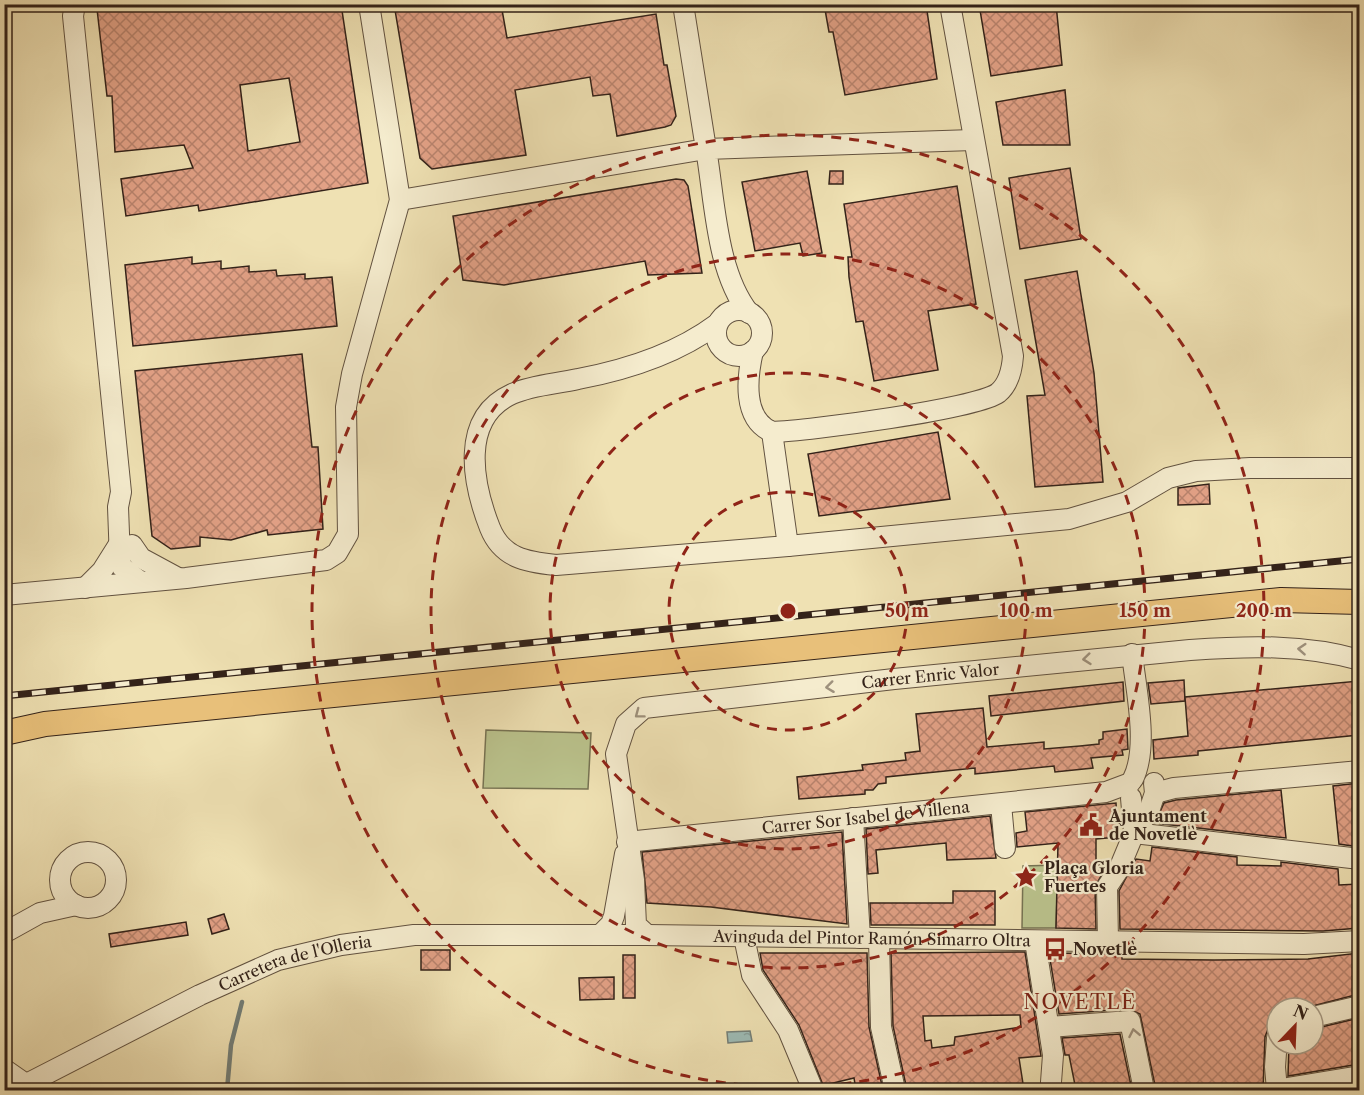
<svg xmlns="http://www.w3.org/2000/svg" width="1364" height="1095" font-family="'Libre Caslon Text',serif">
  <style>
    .green { fill: #bac28c; stroke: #767252; stroke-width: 1.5 }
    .water { fill: url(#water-ripples); stroke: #737e77; stroke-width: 1.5 }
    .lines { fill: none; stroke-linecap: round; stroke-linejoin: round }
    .stream { stroke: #737e77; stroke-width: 4.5 }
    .building { fill: url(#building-cross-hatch); stroke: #332219; stroke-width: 1.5; fill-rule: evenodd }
    .minor-casing { stroke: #625240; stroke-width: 22 }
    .major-casing { stroke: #332219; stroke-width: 26 }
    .minor { stroke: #f5ecce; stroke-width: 20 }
    .major { stroke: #e8c07a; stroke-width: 24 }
    .rail-casing { stroke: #332219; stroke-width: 7 }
    .rail { stroke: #f5ecce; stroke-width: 4.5; stroke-dasharray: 14; stroke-linecap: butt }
    .oneway { stroke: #9e917d }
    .ring { fill: none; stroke: #8f2418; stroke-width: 3; stroke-dasharray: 10 8 }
    .labels { text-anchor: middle; stroke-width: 4.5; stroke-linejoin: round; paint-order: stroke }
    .street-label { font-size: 16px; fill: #332219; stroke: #f5ecce }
    .poi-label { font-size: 16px; font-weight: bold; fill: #332219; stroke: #f5ecce; text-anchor: start }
    .quarter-label { font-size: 20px; letter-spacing: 1.5px; fill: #7a1f14; stroke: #f5ecce }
    .centre { fill: #8f2418; stroke: #f5ecce; stroke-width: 3 }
    .ring-label { font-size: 18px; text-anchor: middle; font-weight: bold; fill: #8f2418; stroke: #f5ecce; stroke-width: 4.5; stroke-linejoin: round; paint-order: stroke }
  </style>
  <defs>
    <pattern id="water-ripples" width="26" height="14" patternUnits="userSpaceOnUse" patternTransform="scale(1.5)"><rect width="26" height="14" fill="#9dbbb5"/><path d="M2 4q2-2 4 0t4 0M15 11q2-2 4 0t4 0" fill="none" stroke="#88a09b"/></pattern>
    <pattern id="building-cross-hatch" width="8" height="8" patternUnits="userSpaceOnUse" patternTransform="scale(1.5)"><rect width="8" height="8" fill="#e2a186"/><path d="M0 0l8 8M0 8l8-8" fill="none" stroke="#b8836d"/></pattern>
  </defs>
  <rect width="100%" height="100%" fill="#efe1b3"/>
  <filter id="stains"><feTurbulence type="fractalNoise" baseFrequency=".00333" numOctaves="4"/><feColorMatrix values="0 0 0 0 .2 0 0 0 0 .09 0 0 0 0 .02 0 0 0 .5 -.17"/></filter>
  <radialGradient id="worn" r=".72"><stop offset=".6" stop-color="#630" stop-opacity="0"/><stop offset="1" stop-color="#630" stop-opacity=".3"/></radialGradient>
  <!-- green -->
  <g class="green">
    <polygon points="486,730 591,733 588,789 483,788"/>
    <polygon points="1058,865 1056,928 1022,928 1023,866"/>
  </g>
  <!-- water -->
  <polygon class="water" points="750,1031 752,1041 728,1043 727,1032"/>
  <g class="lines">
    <!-- stream -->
    <polyline class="stream" points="227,1090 231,1045 242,1002"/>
  </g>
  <!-- building -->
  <g class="building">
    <path d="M134,4H341L368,183L199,211L198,205L126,216L121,179L193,168L184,145L115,152L112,96H107L97,9ZM289,78L300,142L248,151L240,85Z"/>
    <polygon points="394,4 501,4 507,38 656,14 664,65 667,65 676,116 671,125 665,127 617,136 610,94 593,96 590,77 515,90 526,155 432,169 420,158"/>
    <polygon points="824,4 926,4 937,79 845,95 833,32 829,32"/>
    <polygon points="979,4 1056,4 1062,65 991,76"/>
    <polygon points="1065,90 1070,145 1003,145 996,102"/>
    <polygon points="1070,168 1081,239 1020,249 1009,178"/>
    <polygon points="807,171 822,253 803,256 800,243 755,251 742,182"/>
    <polygon points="830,171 843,171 843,184 829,184"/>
    <polygon points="676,179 684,180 688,186 702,273 648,275 645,261 504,285 463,280 453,216"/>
    <polygon points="957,186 976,304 928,311 938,370 874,381 863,321 856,322 849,277 848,257 852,257 844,204"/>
    <polygon points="192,257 192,264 221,261 221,269 249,266 249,272 276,270 277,276 305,274 305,279 332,277 337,326 133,346 125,265"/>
    <polygon points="1077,271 1094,373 1103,482 1035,487 1027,396 1045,395 1025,280"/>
    <polygon points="302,354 312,447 318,447 323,529 268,535 267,530 231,540 200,537 200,546 171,549 152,536 135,371"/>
    <polygon points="938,432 950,499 819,516 808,454"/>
    <polygon points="1209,484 1210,504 1178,505 1178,488"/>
    <polygon points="1184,680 1185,701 1151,704 1148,683"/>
    <polygon points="1359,681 1359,735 1198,751 1198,755 1154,759 1153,740 1188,736 1185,697"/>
    <polygon points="1123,682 1124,701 991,716 989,696"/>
    <polygon points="983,708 987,747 1044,742 1044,749 1080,746 1099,744 1099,740 1103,739 1103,732 1127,729 1128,749 1122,750 1123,755 1091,758 1093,768 1055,772 1054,766 975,774 975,768 886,777 886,783 878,784 873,790 865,790 865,794 799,799 797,777 863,770 862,765 906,760 905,753 920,751 916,714"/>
    <polygon points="1359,783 1359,847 1339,844 1333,786"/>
    <polygon points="1281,790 1286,838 1155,823 1164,803 1176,800"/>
    <polygon points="1116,803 1118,837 1096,839 1096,865 1107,865 1095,887 1096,929 1056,928 1058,843 1017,847 1016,833 1027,831 1025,812"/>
    <polygon points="990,816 996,858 947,860 946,843 876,850 878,873 868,874 866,829"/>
    <polygon points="842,832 847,924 711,907 647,903 642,852"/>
    <polygon points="1152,847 1237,857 1237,865 1281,866 1281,862 1338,869 1339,885 1359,884 1359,928 1323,931 1120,929 1119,891 1136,859 1150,861"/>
    <polygon points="953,891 995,891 995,925 871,925 870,903 953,903"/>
    <polygon points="224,914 229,929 212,934 208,919"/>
    <polygon points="186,922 188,935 111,947 109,934"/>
    <rect x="421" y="950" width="29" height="20"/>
    <path d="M1025,952L1041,1056L1019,1058L1024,1090H907L893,1026L891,953ZM1020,1015L1021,1027L955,1037L954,1045L932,1048L931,1040L925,1041L923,1016Z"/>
    <polygon points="760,953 867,953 869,1027 883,1090 856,1090 854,1078 829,1084 831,1090 825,1090 799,1025 763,970"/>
    <polygon points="1049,953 1122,954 1122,959 1214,960 1308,959 1359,953 1359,994 1305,1008 1277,1008 1277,1019 1271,1021 1265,1037 1263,1090 1156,1090 1140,1014 1129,1009 1059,1014"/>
    <rect x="623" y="955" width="12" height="43"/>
    <polygon points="614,977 614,999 580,1000 579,978"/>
    <polygon points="1359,1018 1359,1064 1288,1076 1289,1044 1313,1044 1313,1029"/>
    <polygon points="1120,1034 1132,1090 1076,1090 1069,1055 1065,1055 1062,1038"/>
  </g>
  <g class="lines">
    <!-- minor casing -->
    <g class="minor-casing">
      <g id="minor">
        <polyline points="75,4 73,16 121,492 118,507 120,560 122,567 141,582"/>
        <polyline points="400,200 706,149 683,4"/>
        <circle cx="739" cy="333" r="23"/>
        <path d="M749,313C716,271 715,201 706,149L973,140"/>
        <path d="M717,324C678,353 626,370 578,379C556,384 532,385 512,394C459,418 473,485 490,528C502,558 526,562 556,565L788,546L772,432"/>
        <path d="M753,351C747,377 742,419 772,432C807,431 976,409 998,393C1009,384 1012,370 1013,356L950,4"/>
        <polyline points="132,545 141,558 178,578"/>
        <polyline points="788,546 1069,519 1127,502 1168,478 1196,471 1250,468 1360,468"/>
        <polyline points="85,588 102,571 119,544"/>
        <polyline points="4,595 186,578 326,560 337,553 348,534 346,407 352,374 400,200 369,4"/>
        <path d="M1132,654C1136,690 1149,747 1133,779"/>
        <polyline points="1155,793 1174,788 1360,771"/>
        <polyline points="1131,798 1134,833"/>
        <polyline points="1001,804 1005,848"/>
        <polyline points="853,818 860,938"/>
        <polyline points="1134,833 1360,859"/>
        <path id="s1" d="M627,842L1106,792L1130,783"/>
        <circle cx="88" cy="880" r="28"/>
        <polyline points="4,933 40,913 76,905"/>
        <polyline points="600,935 611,924 614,916 625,854"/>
        <path id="s2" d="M647,935L636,925L634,880L616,754L626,724L644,708L894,679L1190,650C1247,646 1304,644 1360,660"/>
        <polyline points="744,937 752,975 788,1030 813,1090"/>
        <polyline points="879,939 881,1027 895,1090"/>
        <polyline points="1035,941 1053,1055 1051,1082"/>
        <polyline points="1108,941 1107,887 1119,869 1134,833 1149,811 1155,793 1154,783"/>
        <polyline points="1313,1017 1360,1006"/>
        <polyline points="1049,1027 1130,1021 1144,1090"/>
        <polyline points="1277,1038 1275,1067 1277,1090"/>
        <polyline points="4,1069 27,1085"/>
        <path id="s3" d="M15,1090L200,995L278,960L341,945L414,935H647L1304,944L1360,941"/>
        <polyline points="1275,1090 1360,1076"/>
      </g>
    </g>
    <!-- major casing -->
    <g class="major-casing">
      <polyline id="major" points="4,733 45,724 1281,600 1360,602"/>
    </g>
    <!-- minor -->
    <use href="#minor" class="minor"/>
    <!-- major -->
    <use href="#major" class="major"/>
    <!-- rail casing -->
    <g class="rail-casing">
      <polyline id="rail" points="4,696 1360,559"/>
    </g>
    <!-- rail -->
    <use href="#rail" class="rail"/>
  </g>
  <!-- one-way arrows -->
  <defs><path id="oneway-chevron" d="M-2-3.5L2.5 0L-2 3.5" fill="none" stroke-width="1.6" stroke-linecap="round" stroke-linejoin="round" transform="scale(1.5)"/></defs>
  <g class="oneway">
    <use href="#oneway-chevron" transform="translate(1302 649) rotate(-176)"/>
    <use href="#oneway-chevron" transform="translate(1087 659) rotate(174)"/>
    <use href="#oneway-chevron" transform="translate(830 687) rotate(173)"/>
    <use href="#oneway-chevron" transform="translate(639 714) rotate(143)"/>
    <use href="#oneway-chevron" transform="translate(1134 1033) rotate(-101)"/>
  </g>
  <!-- distance rings -->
  <g class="ring">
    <circle cx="788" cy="611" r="119"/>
    <circle cx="788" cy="611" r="238"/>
    <circle cx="788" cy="611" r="357"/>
    <circle cx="788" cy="611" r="476"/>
  </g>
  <!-- icons -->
  <defs>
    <g id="civic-bare" transform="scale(1.8)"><path d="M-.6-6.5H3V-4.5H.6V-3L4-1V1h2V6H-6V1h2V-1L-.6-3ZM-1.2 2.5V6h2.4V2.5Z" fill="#8f2418" stroke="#f5ecce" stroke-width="2.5" paint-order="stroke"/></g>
    <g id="sight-bare" transform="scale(1.8)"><path d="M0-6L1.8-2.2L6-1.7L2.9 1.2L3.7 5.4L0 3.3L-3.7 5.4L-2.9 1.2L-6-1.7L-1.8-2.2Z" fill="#8f2418" stroke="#f5ecce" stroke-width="2.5" paint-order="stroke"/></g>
    <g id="bus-bare" transform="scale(1.8)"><path d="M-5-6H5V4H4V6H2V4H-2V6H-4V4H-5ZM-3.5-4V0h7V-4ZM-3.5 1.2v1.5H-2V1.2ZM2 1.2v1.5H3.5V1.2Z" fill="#8f2418" stroke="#f5ecce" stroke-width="2.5" paint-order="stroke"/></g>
  </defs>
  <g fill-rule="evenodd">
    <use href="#civic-bare" x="1091" y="825"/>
    <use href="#sight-bare" x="1026" y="877"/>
    <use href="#bus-bare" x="1055" y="949"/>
  </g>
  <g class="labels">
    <!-- street labels -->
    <g class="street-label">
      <text dy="6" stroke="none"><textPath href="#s2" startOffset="531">Carrer Enric Valor</textPath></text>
      <text dy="6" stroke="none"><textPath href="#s1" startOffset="240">Carrer Sor Isabel de Villena</textPath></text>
      <text dy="6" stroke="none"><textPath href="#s3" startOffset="890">Avinguda del Pintor Ramón Simarro Oltra</textPath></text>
      <text dy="6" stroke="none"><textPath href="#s3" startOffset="309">Carretera de l'Olleria</textPath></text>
    </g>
    <!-- poi labels -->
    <g class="poi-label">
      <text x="1109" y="822">Ajuntament<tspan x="1109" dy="18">de Novetlè</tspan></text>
      <text x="1044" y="874">Plaça Gloria<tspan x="1044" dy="18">Fuertes</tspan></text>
      <text x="1073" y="955">Novetlè</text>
    </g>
    <!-- quarter labels -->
    <g class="quarter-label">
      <text x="1080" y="1009">NOVETLÈ</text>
    </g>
  </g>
  <circle cx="788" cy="611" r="9" class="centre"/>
  <g class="ring-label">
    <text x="907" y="617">50 m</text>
    <text x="1026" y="617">100 m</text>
    <text x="1145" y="617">150 m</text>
    <text x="1264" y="617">200 m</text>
  </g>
  <!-- margin -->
  <rect width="1364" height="1095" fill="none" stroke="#efe1b3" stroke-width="24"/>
  <rect x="6" y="6" width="1352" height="1083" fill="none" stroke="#332219" stroke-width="3"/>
  <rect x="12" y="12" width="1340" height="1071" fill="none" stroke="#332219" stroke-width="1.5"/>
  <!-- north arrow -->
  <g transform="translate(1295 1026) rotate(23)"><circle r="28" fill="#f5ecce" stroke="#a79b86" stroke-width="1.5"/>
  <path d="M0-4.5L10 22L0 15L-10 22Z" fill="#8f2418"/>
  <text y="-9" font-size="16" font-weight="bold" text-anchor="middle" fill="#332219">N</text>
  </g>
  <rect width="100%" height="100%" filter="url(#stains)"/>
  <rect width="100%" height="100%" fill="url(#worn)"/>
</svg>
